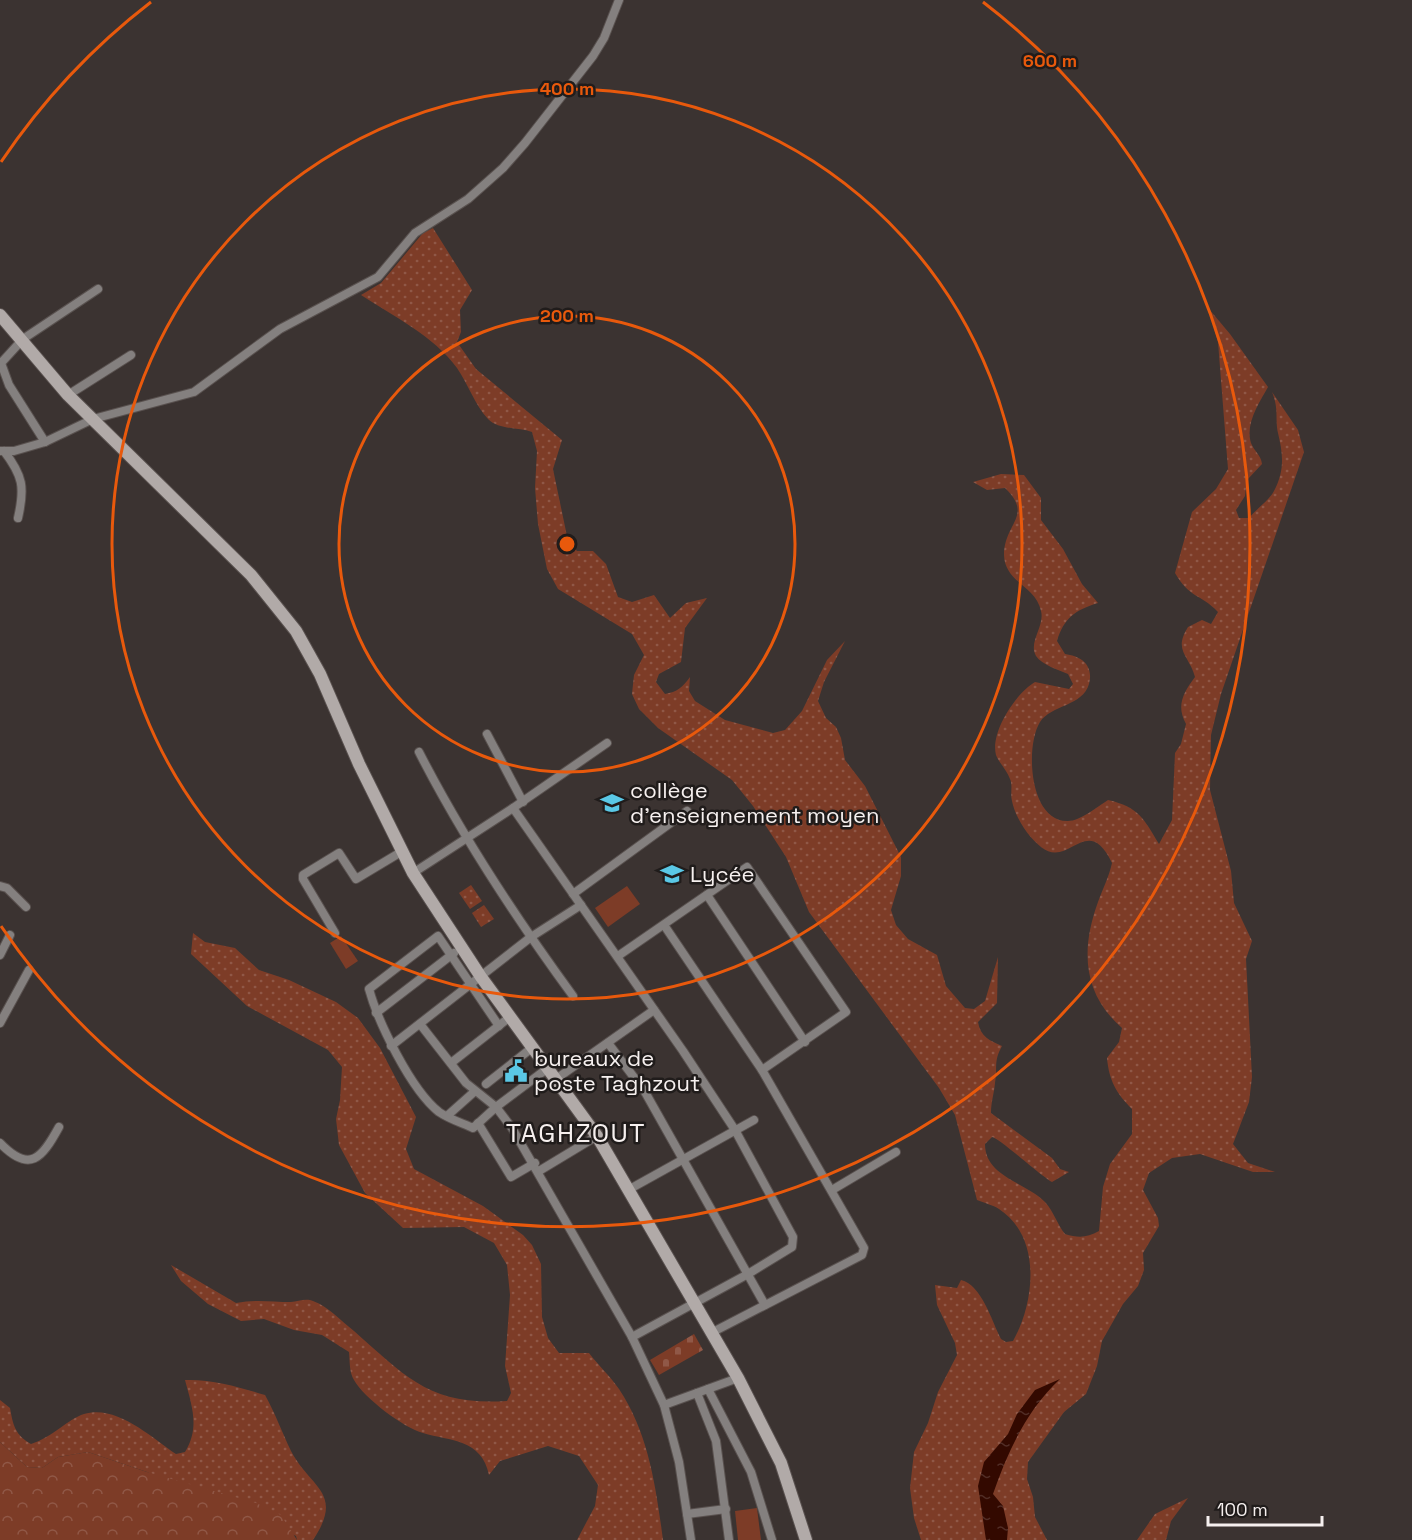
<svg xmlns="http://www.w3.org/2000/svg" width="1412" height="1540" font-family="'Space Grotesk',sans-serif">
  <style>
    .green { fill: url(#green-dots) }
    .forest { fill: url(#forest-crowns) }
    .cemetery { fill: url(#cemetery-stones) }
    .pitch { fill: #7d3c27 }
    .water { fill: url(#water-ripples) }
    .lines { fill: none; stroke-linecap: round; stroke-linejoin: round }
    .minor-casing { stroke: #59514f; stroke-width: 10 }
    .secondary-casing { stroke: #59514f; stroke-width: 14 }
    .minor { stroke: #84807f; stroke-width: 8 }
    .secondary { stroke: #b1aaa8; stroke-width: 12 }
    .ring { fill: none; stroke: #e8590c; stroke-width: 3 }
    .labels { text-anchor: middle; stroke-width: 5; stroke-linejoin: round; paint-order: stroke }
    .poi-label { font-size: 22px; fill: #f6f0ef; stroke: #201c1b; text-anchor: start }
    .quarter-label { font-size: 26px; letter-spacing: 1.5px; fill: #f6f0ef; stroke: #201c1b }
    .centre { fill: #e8590c; stroke: #201c1b; stroke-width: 3 }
    .ring-label { font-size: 18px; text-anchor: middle; font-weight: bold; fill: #e8590c; stroke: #201c1b; stroke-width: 5; stroke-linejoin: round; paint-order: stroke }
  </style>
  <defs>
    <pattern id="green-dots" width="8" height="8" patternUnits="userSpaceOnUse" patternTransform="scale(1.5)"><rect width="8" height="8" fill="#7d3c27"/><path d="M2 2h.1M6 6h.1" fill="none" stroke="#905847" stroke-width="1.8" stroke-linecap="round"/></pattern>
    <pattern id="forest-crowns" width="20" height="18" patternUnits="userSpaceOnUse" patternTransform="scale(1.5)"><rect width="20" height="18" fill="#7d3c27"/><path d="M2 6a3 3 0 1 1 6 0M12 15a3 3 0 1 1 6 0" fill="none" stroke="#905847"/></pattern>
    <pattern id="cemetery-stones" width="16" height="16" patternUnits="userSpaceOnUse" patternTransform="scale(1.5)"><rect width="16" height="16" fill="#7d3c27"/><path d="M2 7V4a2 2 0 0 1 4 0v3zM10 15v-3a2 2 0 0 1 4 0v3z" fill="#905847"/></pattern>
    <pattern id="water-ripples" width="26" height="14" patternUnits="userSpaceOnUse" patternTransform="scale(1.5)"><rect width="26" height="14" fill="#330900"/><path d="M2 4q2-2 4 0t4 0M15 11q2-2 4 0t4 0" fill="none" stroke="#512d26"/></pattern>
  </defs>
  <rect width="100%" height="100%" fill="#3b3331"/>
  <!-- green -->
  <g class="green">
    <path d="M433,228L472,290L460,310L461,332L457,342L476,369L562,440L553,469L568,541L577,551H593L606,564L618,597L632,602L654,595L670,618L686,603L707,598L685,628L681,662L659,674L656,682L665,694C677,692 683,687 690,677L689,691L695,701L725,720L773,733L785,730L802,711L827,660L845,641L824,682L818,701L826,718L836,727L841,738L845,760L865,786L901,857V876L891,910L896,925L908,939L937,955L946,986L965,1008L974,1009L985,1001L998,957L997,1003L978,1022C980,1036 990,1041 1002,1046C993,1062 998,1067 995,1083C994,1094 991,1102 991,1113L1052,1158L1060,1169L1069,1172L1052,1182C1040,1175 999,1138 992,1137L985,1144C985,1177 1026,1182 1045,1202C1054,1212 1057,1224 1065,1234C1078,1238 1087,1238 1099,1231L1103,1187L1110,1164L1132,1134V1109C1116,1093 1109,1080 1107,1058L1119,1042L1122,1028C1082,993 1081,949 1098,902C1103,888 1109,877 1112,863C1087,811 1069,870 1041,847C1028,837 1015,817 1012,801C1010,794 1013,785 1010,779C1007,770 999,763 996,755C990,732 1016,693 1035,682L1069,689L1073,684L1068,674C1059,670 1042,665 1036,656C1028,642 1045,626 1041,611C1036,586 1005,583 1004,555C1004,523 1034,516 1005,488L987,490L973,482L1001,474L1024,475L1041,498V520L1063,549L1082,584L1098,603C1075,610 1064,618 1057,641L1065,654C1081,656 1094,665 1089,684C1083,706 1051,705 1040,722C1025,746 1029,822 1068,821C1080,821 1097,807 1108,800C1139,807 1144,819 1159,844L1172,820L1175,753L1181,744L1186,724C1176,706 1183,693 1195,677C1189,655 1173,651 1188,627L1202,620L1211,624L1218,612C1201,594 1189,598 1175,573L1192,512L1216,489L1228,469L1218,342L1209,309L1230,334L1268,387C1259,403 1245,424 1251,443C1254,451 1261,455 1262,464L1247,480L1245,496L1236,510L1239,518H1249C1256,509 1269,501 1274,491C1285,470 1283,454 1278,433C1275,418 1279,409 1272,392L1298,430L1304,452L1221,694L1211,735L1210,790L1231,871L1234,903L1252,941L1246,959L1252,1077L1249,1102L1233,1144L1248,1163L1275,1172H1253L1200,1154L1172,1158L1149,1173L1143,1190L1158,1218L1159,1226L1143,1253L1144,1270L1138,1286L1123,1304L1102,1341L1097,1366L1086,1394L1064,1412L1028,1462L1027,1479L1033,1497L1035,1517L1047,1540H921L914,1518L910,1488L914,1452L928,1423L938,1392L957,1355L955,1343L937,1305L935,1285L957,1288L961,1280C982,1285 992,1322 1001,1339L1006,1342L1013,1341C1035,1302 1042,1237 999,1209C993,1205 984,1203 977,1200L955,1115L939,1088L809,912L786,857L753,806L732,780L658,728L639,709L632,694L634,675L644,655L632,634L558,589L547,569L538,524L535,488L537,451L532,432C518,427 499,430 488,419C475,405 468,384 457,368C433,335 394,317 361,295L381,283L423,233Z"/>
    <polygon points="471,885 482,901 470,909 459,893"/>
    <polygon points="484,905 494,919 481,927 472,913"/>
    <path d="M193,933L205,942L235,948L259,970L289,980L336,1002L358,1018L380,1048L416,1117L406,1149L414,1169L483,1206L523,1235L532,1245L541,1264L542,1317L548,1338L559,1353H589C598,1365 610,1376 619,1389C649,1434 656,1488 663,1540H577L595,1506L598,1485L579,1456L548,1446L500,1461L489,1475C482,1439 450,1441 423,1433C404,1428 364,1398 354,1380C349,1372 350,1362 349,1352L322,1335L294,1330L264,1319L241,1321L208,1304L181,1281L171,1265L236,1303C255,1299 272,1302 291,1302C298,1301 307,1298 313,1301C329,1307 341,1321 354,1331C407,1378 431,1406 507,1401L511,1393L505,1366L510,1295L507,1265L494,1243L464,1227L403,1228L365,1193L339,1145L336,1119L340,1100L342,1067L328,1050L247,1006L191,954Z"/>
    <path d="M185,1380C212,1379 239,1387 265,1395C275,1413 282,1432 291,1451C310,1488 345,1492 313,1540H297L296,1536L147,1472L88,1452L58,1457L42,1468L27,1467L0,1442V1400L10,1408C13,1425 15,1435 31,1444C53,1437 68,1419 84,1414C116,1404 151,1437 176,1454L185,1452C200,1428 192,1406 185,1380Z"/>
    <polygon points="1188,1498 1171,1521 1166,1540 1137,1540 1155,1514"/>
  </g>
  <!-- forest -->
  <polygon class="forest" points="0,1442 27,1467 42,1468 58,1457 88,1452 147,1472 256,1503 281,1515 297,1540 0,1540"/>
  <!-- cemetery -->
  <polygon class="cemetery" points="694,1334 703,1350 659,1375 650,1360"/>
  <!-- pitch -->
  <g class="pitch">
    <polygon points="627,886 640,904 608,927 595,908"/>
    <polygon points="341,936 358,961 346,969 330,943"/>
    <polygon points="757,1508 761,1540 738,1540 735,1511"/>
  </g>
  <!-- water -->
  <path class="water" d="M1060,1379C1026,1411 1008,1451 993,1494L1003,1506L1008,1528L1007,1540H986L978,1486L984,1462L1008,1434L1017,1414L1035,1390Z"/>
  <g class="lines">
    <!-- minor casing -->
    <g class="minor-casing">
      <g id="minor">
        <polyline points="68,395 131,355"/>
        <polyline points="45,442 9,385 1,363 23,339 98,289"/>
        <polyline points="0,451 14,451 45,442 93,419 194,392 280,329 378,277 415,233 468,199 503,168 525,143 593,56 604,38 619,0"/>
        <path d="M4,451C23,476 25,487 18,518"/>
        <polyline points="487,734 523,802"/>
        <path d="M419,752C463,838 516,918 573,996"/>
        <polyline points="513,808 607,743"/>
        <polyline points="413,873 513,808 683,1051 735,1130 793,1237 792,1247 748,1274 632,1337"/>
        <polyline points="0,886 7,888 26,907"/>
        <polyline points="573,894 687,811"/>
        <polyline points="707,895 805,1042"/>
        <polyline points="664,925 762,1070 864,1248 862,1255 711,1333"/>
        <polyline points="335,933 303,879 303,875 339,853 356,879 401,852"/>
        <polyline points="0,955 10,935"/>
        <polyline points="618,956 747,867 846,1012 762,1070"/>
        <polyline points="376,1013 454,953"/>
        <polyline points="0,1023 29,970"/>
        <polyline points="420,1024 466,1083 496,1107 512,1128 632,1337 664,1405 679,1462 691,1540"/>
        <path d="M499,1026L438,936L369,989C378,1022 411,1090 439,1112C449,1119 462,1123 473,1128L496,1107L548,1068"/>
        <polyline points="608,1043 645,1092 765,1305"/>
        <polyline points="391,1046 531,937 581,905"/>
        <polyline points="451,1063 510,1017"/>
        <polyline points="556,1079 654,1010"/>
        <polyline points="486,1084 533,1047"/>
        <polyline points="447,1116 474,1092"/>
        <polyline points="478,1123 511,1177 535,1163"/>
        <path d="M0,1143C30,1174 42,1158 59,1127"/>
        <polyline points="539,1171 597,1136"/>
        <polyline points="628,1190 754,1120"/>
        <polyline points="832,1190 896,1152"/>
        <polyline points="708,1389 751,1472 772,1540"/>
        <polyline points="697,1393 716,1441 729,1540"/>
        <polyline points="664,1405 738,1378"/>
        <polyline points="687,1514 726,1509"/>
      </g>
    </g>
    <!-- secondary casing -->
    <g class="secondary-casing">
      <polyline id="secondary" points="0,315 68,395 251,575 296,631 320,674 359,764 413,873 481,977 597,1136 738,1378 781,1463 806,1540"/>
    </g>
    <!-- minor -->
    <use href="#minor" class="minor"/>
    <!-- secondary -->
    <use href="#secondary" class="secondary"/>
  </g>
  <!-- distance rings -->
  <g class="ring">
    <circle cx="567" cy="544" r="228"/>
    <circle cx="567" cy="544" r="455"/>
    <path d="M1 162A683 683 0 0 1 151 2M983 2A683 683 0 1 1 1 926"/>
  </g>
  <!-- icons -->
  <defs>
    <g id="school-bare" transform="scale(1.8)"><path d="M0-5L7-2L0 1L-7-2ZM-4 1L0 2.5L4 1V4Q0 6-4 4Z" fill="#5ac8e6" stroke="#201c1b" stroke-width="2.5" paint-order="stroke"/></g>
    <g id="university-bare" transform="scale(1.8)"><path d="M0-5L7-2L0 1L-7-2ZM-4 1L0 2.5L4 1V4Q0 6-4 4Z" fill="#5ac8e6" stroke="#201c1b" stroke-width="2.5" paint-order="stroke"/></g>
    <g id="civic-bare" transform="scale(1.8)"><path d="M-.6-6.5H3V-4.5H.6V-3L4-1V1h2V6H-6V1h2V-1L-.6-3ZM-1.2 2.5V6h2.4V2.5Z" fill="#5ac8e6" stroke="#201c1b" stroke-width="2.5" paint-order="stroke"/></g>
  </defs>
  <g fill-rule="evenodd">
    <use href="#school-bare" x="612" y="803"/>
    <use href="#university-bare" x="672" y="874"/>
    <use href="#civic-bare" x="516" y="1071"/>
  </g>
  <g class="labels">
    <!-- poi labels -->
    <g class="poi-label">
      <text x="630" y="798">collège<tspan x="630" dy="25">d'enseignement moyen</tspan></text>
      <text x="690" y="882">Lycée</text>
      <text x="534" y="1066">bureaux de<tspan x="534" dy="25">poste Taghzout</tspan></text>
    </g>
    <!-- quarter labels -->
    <g class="quarter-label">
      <text x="576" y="1142">TAGHZOUT</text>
    </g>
  </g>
  <circle cx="567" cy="544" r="9" class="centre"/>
  <g class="ring-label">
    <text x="1050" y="67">600 m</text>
    <text x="567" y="95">400 m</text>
    <text x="567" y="322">200 m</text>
  </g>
  <!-- scale -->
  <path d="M1208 1516v9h114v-9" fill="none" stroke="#f6f0ef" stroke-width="3"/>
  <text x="1217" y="1516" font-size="18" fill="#f6f0ef" stroke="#201c1b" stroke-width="4.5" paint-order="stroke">100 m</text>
</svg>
